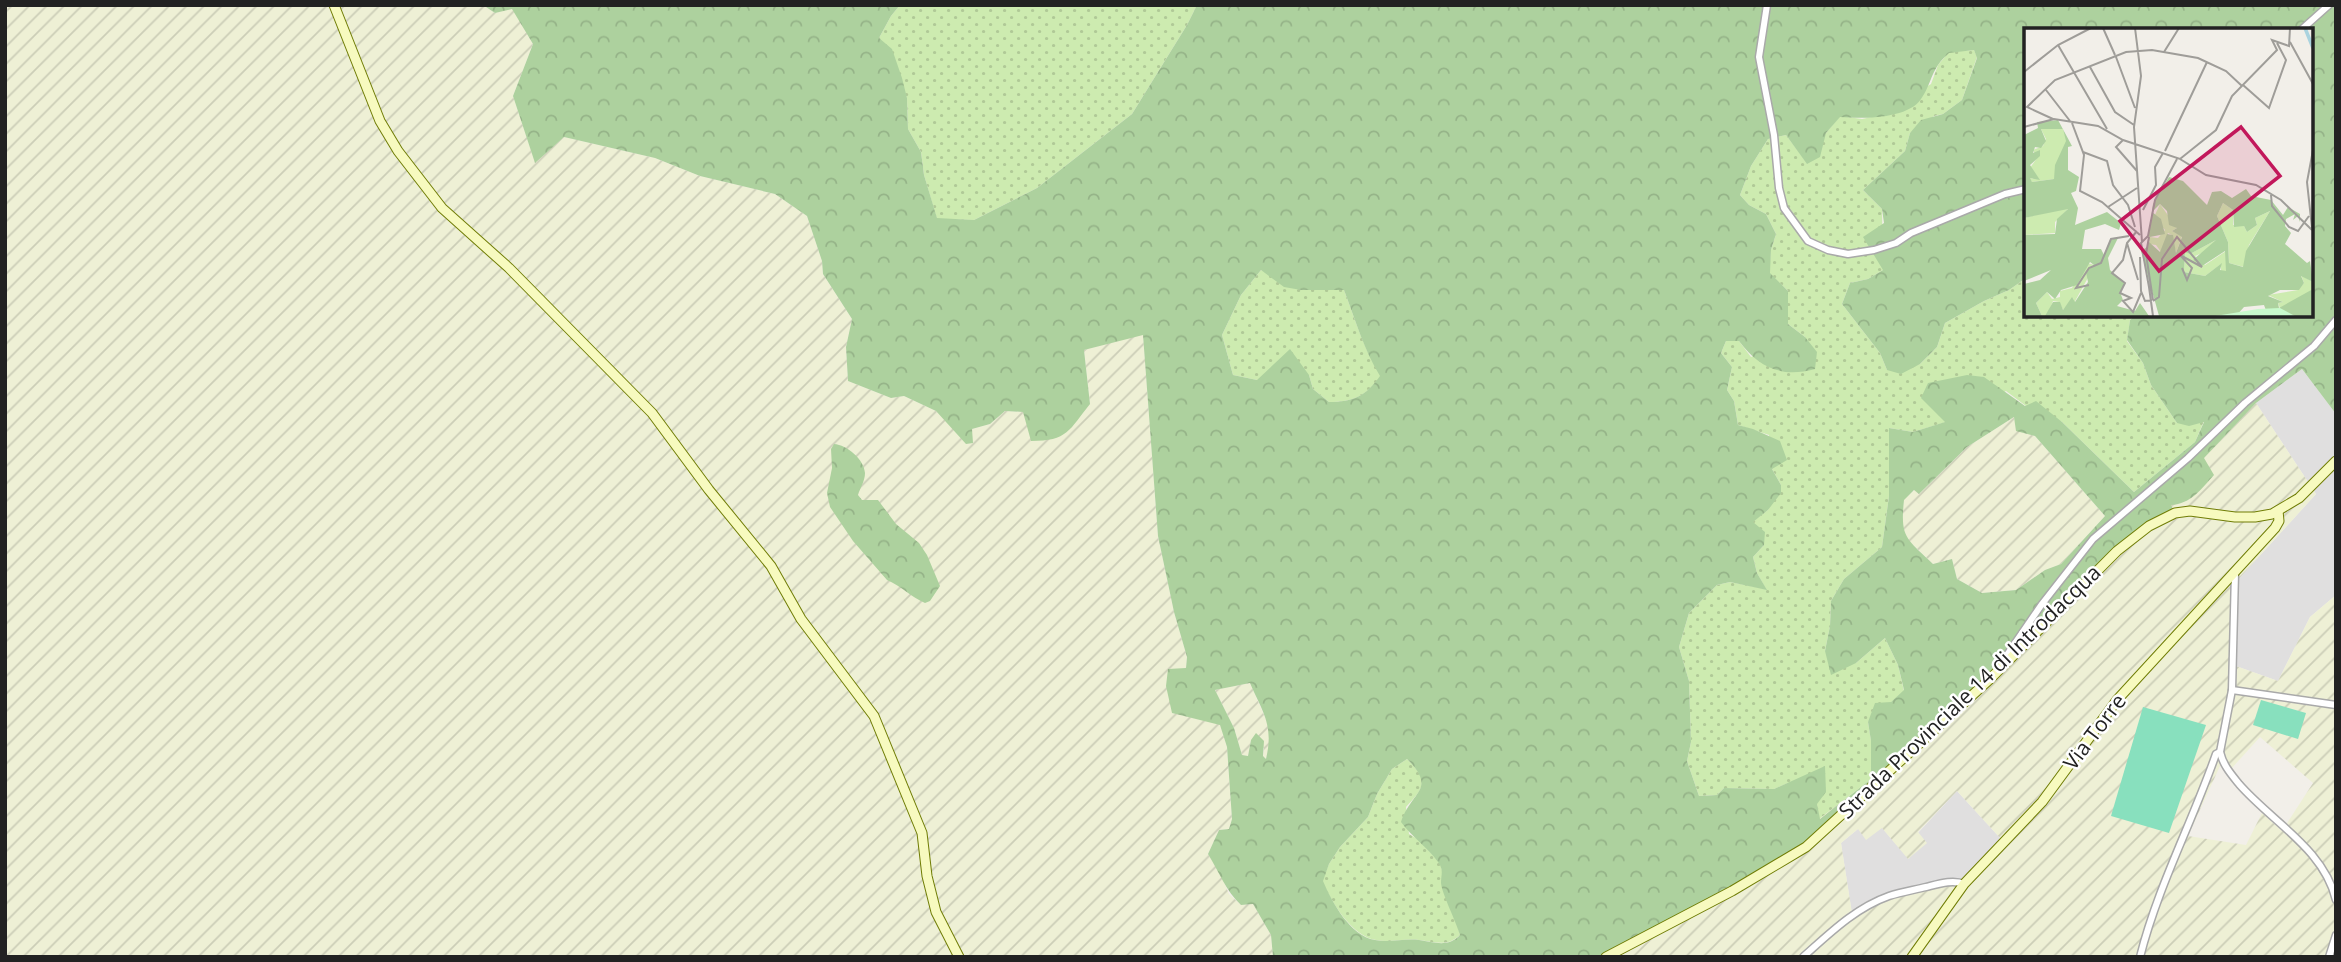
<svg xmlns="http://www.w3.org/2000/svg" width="2341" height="962" font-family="'Open Sans',sans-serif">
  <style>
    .residential { fill: #e0dfdf }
    .farmland { fill: url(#farmland-furrows); fill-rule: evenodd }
    .grass { fill: url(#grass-dots) }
    .forest { fill: url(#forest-crowns); fill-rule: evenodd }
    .pitch { fill: #88e0be }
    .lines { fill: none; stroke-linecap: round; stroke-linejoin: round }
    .street-casing { stroke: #a9a9a9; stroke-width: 9 }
    .secondary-casing { stroke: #707d05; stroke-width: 11 }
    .street { stroke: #fff; stroke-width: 6 }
    .secondary { stroke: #f7fabf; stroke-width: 9 }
    .labels { text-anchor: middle; stroke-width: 5; stroke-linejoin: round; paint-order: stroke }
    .street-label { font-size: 21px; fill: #222; stroke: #fff }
    .inset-river { fill: none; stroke: #aad3df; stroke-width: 3.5 }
    .inset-road { fill: none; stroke: #9f9d99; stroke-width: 2 }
    .view { fill: #c2185b; fill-opacity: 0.15; stroke: #c2185b; stroke-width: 3.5 }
    .inset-edge { fill: none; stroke: #222; stroke-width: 3.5 }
  </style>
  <defs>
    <pattern id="farmland-furrows" width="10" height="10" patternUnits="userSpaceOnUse" patternTransform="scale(1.75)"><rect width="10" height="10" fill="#eef0d5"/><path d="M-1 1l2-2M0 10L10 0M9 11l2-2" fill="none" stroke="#ccceb7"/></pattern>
    <pattern id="grass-dots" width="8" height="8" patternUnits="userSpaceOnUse" patternTransform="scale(1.75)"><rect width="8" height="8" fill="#cdebb0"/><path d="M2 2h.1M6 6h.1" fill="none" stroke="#b0c997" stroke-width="1.8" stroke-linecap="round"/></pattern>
    <pattern id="forest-crowns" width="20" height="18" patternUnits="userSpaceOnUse" patternTransform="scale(1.75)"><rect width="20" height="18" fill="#add19e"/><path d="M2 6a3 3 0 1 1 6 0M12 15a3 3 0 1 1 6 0" fill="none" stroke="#95b388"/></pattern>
  </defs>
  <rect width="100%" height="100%" fill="#f2efe9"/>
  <!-- residential -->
  <g class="residential">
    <polygon points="2302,369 2336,414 2336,595 2310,617 2278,681 2233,665 2235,583 2316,494 2256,403"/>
    <polygon points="1957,791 2001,839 1960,881 1852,914 1841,843 1858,829 1882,828 1909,859 1918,833"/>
  </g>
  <!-- farmland -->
  <g class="farmland">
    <polygon points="5,5 483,5 495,13 512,8 533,44 513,96 535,162 564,137 655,158 700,176 775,194 807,216 822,261 823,274 852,319 846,347 848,381 891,398 904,396 936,411 944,418 972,429 990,424 1005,411 1023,412 1090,404 1084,350 1143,334 1158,536 1174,612 1187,657 1186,668 1172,713 1220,724 1227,747 1232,819 1229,829 1219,830 1208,854 1220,872 1229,894 1241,905 1253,904 1271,935 1273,957 5,957"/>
    <path d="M2256,403L2316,494L2235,583L2233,665L2278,681L2310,617L2336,595V957H1606L2171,505L2203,458ZM2260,737L2313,783L2282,831L2262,813L2246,845L2188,836L2220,766L2231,769ZM1957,791L2001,839L1960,881L1878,900L1852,913L1841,843L1858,829L1866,840L1882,828L1908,859L1927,843L1918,832Z"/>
    <polygon points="2014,417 2017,430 2035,436 2105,516 2061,564 2045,570 2016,590 1982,593 1957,579 1952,559 1933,564 1908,540 1901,524 1904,499 1915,490 1919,494 1967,447"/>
    <polygon points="1250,683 1268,724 1271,739 1266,759 1263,757 1264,748 1251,740 1248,756 1242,755 1234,728 1215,690"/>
  </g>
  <!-- grass -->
  <g class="grass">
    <polygon points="900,5 1197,5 1187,25 1132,114 1037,188 974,220 937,219 924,175 921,152 908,129 907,98 879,38 891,16"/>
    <polygon points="1974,50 1977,57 1962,100 1943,114 1934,116 1910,133 1905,151 1863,190 1882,209 1883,270 1868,279 1850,283 1842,304 1880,353 1887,370 1920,364 1937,347 1945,323 1984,301 2009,290 2026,278 2026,315 2136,315 2130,320 2127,341 2143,363 2151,385 2177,423 2204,421 2195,442 2134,492 2062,422 2026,406 2006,391 1946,422 1913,432 1889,428 1889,496 1882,547 1844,579 1831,601 1830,626 1825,651 1856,663 1885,638 1898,665 1904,691 1868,722 1871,741 1871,779 1819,819 1817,804 1788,783 1774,789 1724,788 1717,795 1699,796 1687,761 1691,742 1689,681 1679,647 1689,613 1717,585 1730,582 1766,589 1757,573 1753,557 1764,545 1752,522 1768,510 1781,485 1772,469 1769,435 1738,425 1734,401 1727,390 1732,367 1721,353 1726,341 1739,341 1751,357 1805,337 1788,324 1788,291 1769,273 1771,250 1776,234 1766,214 1749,205 1740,195 1751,166 1768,139 1786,135 1807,163 1826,133 1840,116 1862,119 1881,115 1931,84 1938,65 1949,52"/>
    <path d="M1261,270L1301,290H1344C1355,319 1364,350 1381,376C1366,396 1353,402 1329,402L1313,389L1309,375L1257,380L1233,375L1222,335L1241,295Z"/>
    <path d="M1407,759C1428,780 1426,786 1406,807L1409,834L1419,840L1440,863L1460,935C1448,947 1434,942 1419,940C1405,938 1390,943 1376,940C1351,936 1332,902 1322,881L1329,864L1340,847L1368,817L1377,794L1392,769Z"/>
  </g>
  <!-- forest -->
  <g class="forest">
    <path d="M483,5H900L891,16L879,38L892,49L902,78L907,98L908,129L921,152L924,175L937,218L974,220L1037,188L1132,114L1187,25L1197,5H2336V414L2302,369L2256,403L2204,458L2214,475C2201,489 2191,504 2171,505L2175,513L2149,526L1806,847L1606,957H1273L1271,935L1253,904L1241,905C1226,891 1219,872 1208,854L1219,830L1229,829L1232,819L1227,747L1220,725L1172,713L1166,686L1168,669L1186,668L1187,657L1174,612L1158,536L1143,335L1084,350L1090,404C1069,430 1068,441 1031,441L1023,412L1005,411L990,424L972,429L973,443L966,444L936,411L904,396L891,398L848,381L846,347L852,319L823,274L822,261L807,216L775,194L700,176L655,158L564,137L535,163L513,96L533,44L512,9L495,13ZM2026,30H2311V315H2136L2130,320L2127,340L2143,363L2151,385L2177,423L2189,426L2204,422L2195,442L2134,492L2062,422L2036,401L2025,406L1984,377L1967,375L1928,383L1921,398L1945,422L1913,432L1889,428V496L1882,547L1844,579L1831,601L1830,626L1825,651L1831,675L1856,663L1885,638L1898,665L1904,690L1891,702L1875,703L1868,722L1871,741V779L1820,819L1817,804L1826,792L1825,766L1774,789L1724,788L1717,795L1699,796L1687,761L1691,742L1689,681L1679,647L1689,613L1717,585L1730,582L1767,590L1757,573L1753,557L1764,545L1765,532L1753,522L1768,510L1781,493V485L1772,469L1787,460L1780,441L1753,429L1738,425L1734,401L1727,390L1732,367L1721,353L1726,341H1739C1759,368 1782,378 1815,369L1817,352L1805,337L1788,324V291L1770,273L1771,250L1776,234L1766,214L1749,205L1740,195L1751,166L1768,139L1786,135L1807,164L1820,157L1826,133L1840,117C1862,119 1908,119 1921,99C1929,88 1931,75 1938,65C1941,60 1946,56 1949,53L1974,50L1977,58L1962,100L1943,114L1921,120L1910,133L1905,151L1863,190L1882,209L1884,223L1863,237L1883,270L1868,279L1850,283L1842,304L1880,353L1887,370L1901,374L1920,364L1937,347L1945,323L1984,301L2009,290L2026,278ZM1261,270L1284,287L1301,290H1344C1355,319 1364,350 1380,376C1366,396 1353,402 1329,402L1313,389L1309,375L1290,349L1257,380L1233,375L1222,335L1241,295ZM2014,417L2016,431L2035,436L2105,516L2061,564L2045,570L2016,590L1982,593L1957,579L1952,559L1933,564C1906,538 1900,538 1904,500L1914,490L1919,494L1967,447ZM1250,683C1263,713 1274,725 1266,759L1263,756L1264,741L1256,733L1251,740L1248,756L1242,755L1234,728L1215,690ZM1407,759C1438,790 1411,791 1401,822C1412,837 1427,847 1438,862C1444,870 1441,874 1441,883C1442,894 1456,921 1460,935C1448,948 1434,942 1419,940C1405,938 1390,943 1375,940C1350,936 1332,902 1323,881L1329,864L1340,847L1368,817L1377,794L1392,769Z"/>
    <path d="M834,444C847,445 864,459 865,473C865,481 860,488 858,495L862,500H878L896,524L919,543L927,555L940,586L930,601L925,603C911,597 901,586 887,580L853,541L830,507L827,493L832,468L831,449Z"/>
  </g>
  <!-- pitch -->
  <g class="pitch">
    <polygon points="2261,700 2306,713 2298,739 2253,725"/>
    <polygon points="2143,707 2206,725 2169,833 2111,816"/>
  </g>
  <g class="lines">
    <!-- street casing -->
    <g class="street-casing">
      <g id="street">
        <polyline points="1767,5 1759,57 1774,135 1779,188 1784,208 1808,241 1828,250 1848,254 1874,250 1896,243 1911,233 2005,194 2026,189"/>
        <polyline points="2301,30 2329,5"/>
        <path d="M2235,573L2232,690L2220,752C2223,765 2231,774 2239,784C2272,822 2324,849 2336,900"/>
        <polyline points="2010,659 2007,655 2042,604 2093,539 2188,458 2245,403 2314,346 2336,320"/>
        <polyline points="2232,690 2336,705"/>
        <path d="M1803,957C1829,934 1855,908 1889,896C1901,892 1914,890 1926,887C1938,884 1953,879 1964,884"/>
        <path d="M2140,957C2158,886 2192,823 2216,754L2220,752"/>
        <polyline points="2329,957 2336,935"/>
      </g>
    </g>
    <!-- secondary casing -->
    <g class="secondary-casing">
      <g id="secondary">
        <polyline points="334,5 380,121 398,151 442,208 509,268 652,413 709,490 771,566 801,619 874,716 922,833 927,876 936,912 959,957"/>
        <polyline points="1606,957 1732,891 1806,847 1990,679 2117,551 2149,526 2175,513 2190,511 2235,517 2255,517 2272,514 2299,498 2336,461"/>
        <polyline points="1912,957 1964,884 2042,802 2117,700 2275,528 2279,521 2278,511"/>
      </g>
    </g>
    <!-- street -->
    <use href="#street" class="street"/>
    <!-- secondary -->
    <use href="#secondary" class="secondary"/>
  </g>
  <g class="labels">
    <!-- street labels -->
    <g class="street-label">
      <text transform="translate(1970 692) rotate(-44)" y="7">Strada Provinciale 14 di Introdacqua</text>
      <text transform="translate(2095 732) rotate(-53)" y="7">Via Torre</text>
    </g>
  </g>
  <!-- overview -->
  <g transform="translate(2024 28)">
    <rect width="289" height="289" fill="#f2efe9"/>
    <path d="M17,101H39L43,113L30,151L8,154L5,150L15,151L6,140L13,130L9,122L19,118L22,111ZM199,175L209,182V197L220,198L223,204L233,197L231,190L246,183L225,217L220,239L205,235L204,214L193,188ZM136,176L153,200L148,203L158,208L152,225L148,207L144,205L137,224L132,217L125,216L126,209L134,210L141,202L130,189ZM39,180L44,181L31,194V205L0,207V190ZM192,212L185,222L171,228L181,237L202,223V243L197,244V236L181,248L160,244L161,223L166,226ZM63,235L71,237L50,275L49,270L39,282L35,274L29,273L23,288H18L12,275L23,264L28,271L36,269V263L48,260ZM277,247L289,254V262L256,280L254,275L259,274L244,267L274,262L280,255Z" fill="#cdebb0"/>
    <path d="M34,92L48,118L44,119V142L55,149L52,163L47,165L54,180L51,197L83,184L97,195L95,202L81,196L61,202L58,221H77L80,227L86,212L94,210L84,230L86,242L101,255L96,264L99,272L93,278L111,283L116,275L125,288H21L29,274H36L39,282L48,269L51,274L64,254L62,244L70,237L66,234L53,257L37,262L31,271L23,264L12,275L18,288H0V256L16,252L27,242L0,253V207L31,206L33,191L44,181L0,190V107L14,100L13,94ZM17,101H39L42,113L31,137L30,151L8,154L6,150L16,152L6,137L16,128V122L9,125L11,119L17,120L22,113ZM145,149L159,153L183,177L188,164L197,163L208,170L222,161L227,168L247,172L259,187L264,179L276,186V194L274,188L269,192L271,186L262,191L261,198L267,205L261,216L283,235L286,233L289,254L277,248L280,255L275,262H256L244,268L259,274L254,275L255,280L289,261V288H244L240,277L220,279L212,288H135L117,223L123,219L129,176ZM199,175L209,182L210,199L220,198L223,204L233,197L231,190L246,183L222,223L219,239L205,235L204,214L193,188ZM136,176L143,183L145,197L153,200L148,203L158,209L152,225L149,207L143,206L136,224L125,214L126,209L141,206L137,191L128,184ZM192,212L169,232L178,238L201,223L202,243L196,242L198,235L181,248L160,244L161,224L166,226Z" fill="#add19e" fill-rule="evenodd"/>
    <path d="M256,280L271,288H191L234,281Z" fill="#c8facc"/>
    <path class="inset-river" d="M281,0L289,20"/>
    <path class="inset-road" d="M79,0L91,27M111,0L117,48L110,99L118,214M266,14L289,56M34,17L83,101M140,24L155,0M92,29L111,80M66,39L91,84L110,97M0,44L34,17L67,0M219,57L245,80L262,32L253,15M22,62L46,93M29,91L3,79L31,52L102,24L128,22L174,30L202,43L218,58M48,95L60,127L56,163L78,174L116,207M0,99L30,91L74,98L99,112L156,131L192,102L208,68L253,22L248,12L265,18L266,0M99,112L92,119L113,143M141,123L183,34M59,124L83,133L89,157L104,177L111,199M156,131L182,147L232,157L257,172L288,202M247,167L248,178L265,199L274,203L285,188M84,179L113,160M119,182L132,157L131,139L139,125M288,200L283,154L289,122M113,203L103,215L114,252M125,209L122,226L129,272M103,215L99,232L88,245L101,255L96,265L107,270L99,273L109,284L117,265M116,229L117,263L121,273L128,272M65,257L52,260L65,240L77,235L87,211L105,208M125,259L129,288M125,259L117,215L124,208L131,172L153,131M129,273L135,269L138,231L153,209L178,239L156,227L168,240L163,252L158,240"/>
    <path class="view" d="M217,99L256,148L135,243L96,193Z"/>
    <rect width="289" height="289" class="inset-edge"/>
  </g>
  <!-- border -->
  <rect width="2341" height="962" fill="none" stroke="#222222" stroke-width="14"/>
</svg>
